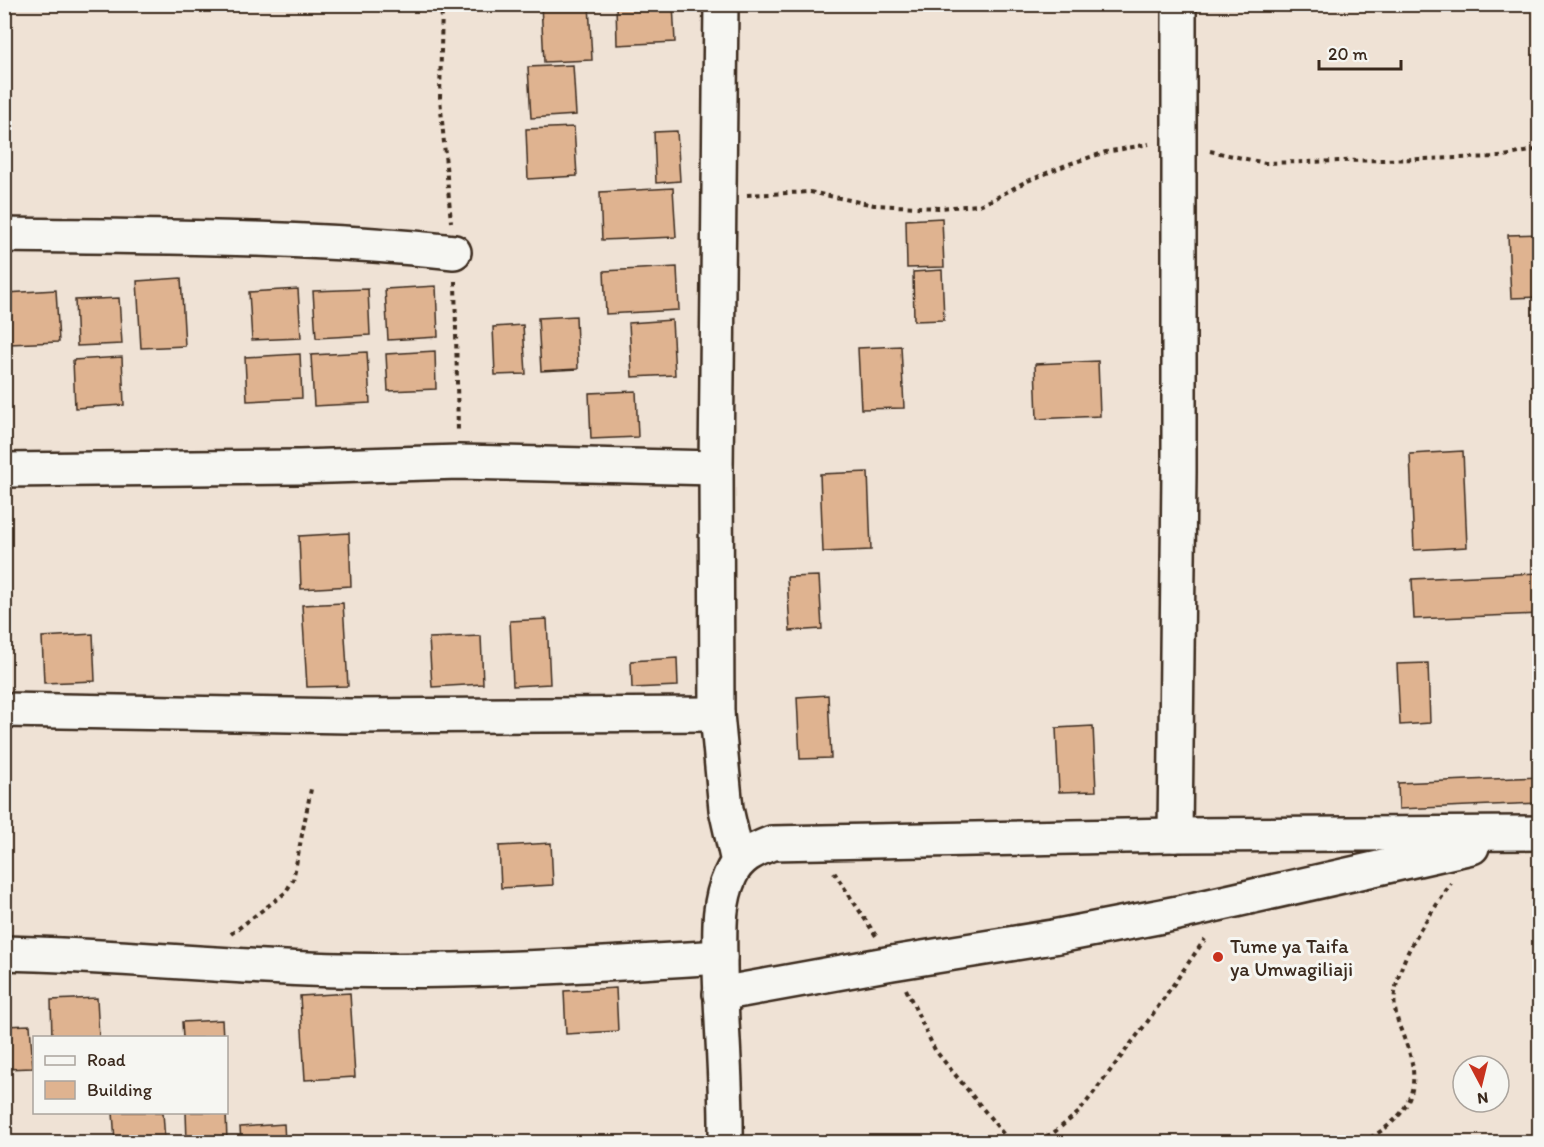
<svg xmlns="http://www.w3.org/2000/svg" width="1544" height="1147" font-family="Itim,sans-serif">
  <style>
    .building { fill: #dfb390; stroke: #3b2a1e; stroke-width: 1.5 }
    .lines { fill: none; stroke-linecap: round; stroke-linejoin: round }
    .minor-casing { stroke: #3b2a1e; stroke-width: 38 }
    .path { stroke: #3b2a1e; stroke-width: 4; stroke-dasharray: 4.5 4.5; stroke-linecap: butt }
    .minor { stroke: #f6f6f2; stroke-width: 33 }
    .poi-dot { fill: #c8321e; stroke: #f6f6f2; stroke-width: 2 }
    .labels { text-anchor: middle; stroke-width: 6; stroke-linejoin: round; paint-order: stroke }
    .poi-label { font-size: 20px; fill: #3b2a1e; stroke: #f6f6f2; text-anchor: start }
  </style>
  <rect width="100%" height="100%" fill="#efe2d5"/>
  <filter id="ink" filterUnits="userSpaceOnUse"><feTurbulence type="fractalNoise" baseFrequency=".0167" numOctaves="2"/><feDisplacementMap in="SourceGraphic" scale="12" xChannelSelector="R" yChannelSelector="G"/><feConvolveMatrix kernelMatrix="1 2 1 2 8 2 1 2 1" color-interpolation-filters="sRGB"/></filter>
  <g filter="url(#ink)">
    <!-- building -->
    <g class="building">
      <polygon points="541,4 589,4 592,60 544,62"/>
      <polygon points="616,4 673,4 675,42 617,45"/>
      <polygon points="573,65 576,115 531,118 528,67"/>
      <polygon points="574,127 577,176 528,179 526,129"/>
      <polygon points="677,131 680,181 656,183 654,132"/>
      <polygon points="673,188 676,237 602,240 600,192"/>
      <polygon points="942,218 944,267 907,268 906,220"/>
      <polygon points="1540,234 1540,297 1511,298 1508,235"/>
      <polygon points="677,267 679,310 606,314 604,271"/>
      <polygon points="942,270 944,320 914,321 913,272"/>
      <polygon points="181,278 185,346 141,348 137,281"/>
      <polygon points="436,286 438,337 388,340 385,289"/>
      <polygon points="298,289 301,338 252,340 249,292"/>
      <polygon points="368,289 370,335 316,338 313,291"/>
      <polygon points="56,290 59,342 9,344 6,293"/>
      <polygon points="119,298 122,344 77,346 75,300"/>
      <polygon points="576,316 578,369 541,371 538,318"/>
      <polygon points="672,320 675,375 632,377 629,323"/>
      <polygon points="523,325 526,374 495,375 493,327"/>
      <polygon points="901,346 904,408 861,409 858,348"/>
      <polygon points="435,351 436,389 388,391 386,354"/>
      <polygon points="367,352 370,403 314,406 311,355"/>
      <polygon points="300,354 302,398 247,401 245,357"/>
      <polygon points="122,357 124,405 75,408 73,360"/>
      <polygon points="1098,361 1100,416 1037,419 1035,364"/>
      <polygon points="636,391 638,437 591,439 589,393"/>
      <polygon points="1463,451 1467,547 1414,550 1410,454"/>
      <polygon points="868,472 871,550 823,552 820,474"/>
      <polygon points="349,533 351,586 301,589 299,536"/>
      <polygon points="1540,573 1540,614 1414,619 1412,579"/>
      <polygon points="819,576 822,629 790,631 787,577"/>
      <polygon points="343,603 348,686 307,687 302,605"/>
      <polygon points="547,619 550,684 513,686 510,621"/>
      <polygon points="93,634 95,681 44,683 42,637"/>
      <polygon points="481,636 483,684 432,687 429,638"/>
      <polygon points="677,658 678,686 632,688 631,661"/>
      <polygon points="1428,663 1430,723 1400,725 1397,664"/>
      <polygon points="828,695 831,758 800,759 797,697"/>
      <polygon points="1093,726 1096,791 1059,792 1056,728"/>
      <polygon points="1540,777 1540,803 1399,809 1398,783"/>
      <polygon points="551,843 553,885 501,888 499,846"/>
      <polygon points="616,988 618,1031 566,1034 564,991"/>
      <polygon points="350,993 355,1077 305,1080 300,996"/>
      <polygon points="97,998 99,1038 52,1038 51,1000"/>
      <polygon points="222,1020 223,1038 183,1038 182,1022"/>
      <polygon points="30,1025 33,1068 4,1069 4,1026"/>
      <polygon points="113,1112 163,1112 165,1142 115,1142"/>
      <polygon points="186,1112 226,1112 227,1142 187,1142"/>
      <polygon points="284,1124 285,1142 241,1142 240,1127"/>
    </g>
    <g class="lines">
      <!-- minor casing -->
      <g class="minor-casing">
        <g id="minor">
          <polyline points="721,4 716,468 717,714 726,809 738,862"/>
          <path d="M4,235C154,237 305,236 454,252"/>
          <polyline points="4,470 299,467 459,462 716,468"/>
          <polyline points="4,710 349,716 717,714"/>
          <polyline points="1175,835 1179,472 1179,4"/>
          <path d="M4,953C106,955 207,965 308,969C445,974 583,966 720,957"/>
          <polyline points="720,994 892,963 1053,937 1178,913 1472,847"/>
          <path d="M726,1142C727,1084 721,1026 720,967C720,936 717,905 730,876C738,857 754,850 772,843L1175,835L1540,833"/>
        </g>
      </g>
      <!-- path -->
      <g class="path">
        <polyline points="442,4 440,98 451,222"/>
        <polyline points="1210,151 1265,163 1499,157 1540,149"/>
        <polyline points="747,195 810,192 874,205 939,208 979,205 994,199 1023,183 1066,165 1106,152 1149,144"/>
        <polyline points="455,281 458,432"/>
        <polyline points="834,872 876,936"/>
        <polyline points="231,934 285,893 293,880 311,789"/>
        <polyline points="906,989 935,1050 1010,1142"/>
        <polyline points="1029,1142 1052,1134 1079,1112 1148,1021 1205,939"/>
        <path d="M1362,1142C1403,1122 1425,1093 1407,1046C1401,1030 1392,1011 1395,993C1401,951 1429,918 1451,883"/>
      </g>
      <!-- minor -->
      <use href="#minor" class="minor"/>
    </g>
  </g>
  <!-- markers -->
  <circle class="poi-dot" cx="1218" cy="957" r="6"/>
  <g class="labels">
    <!-- poi labels -->
    <g class="poi-label">
      <text x="1230" y="953">Tume ya Taifa<tspan x="1230" dy="23">ya Umwagiliaji</tspan></text>
    </g>
  </g>
  <!-- margin -->
  <rect width="1544" height="1147" fill="none" stroke="#f6f6f2" stroke-width="24"/>
  <rect x="12" y="12" width="1520" height="1123" fill="none" stroke="#3b2a1e" stroke-width="2" filter="url(#ink)"/>
  <!-- legend -->
  <rect x="33" y="1036" width="195" height="78" fill="#f6f6f2" stroke="#aba49d" stroke-width="1.5"/>
  <rect x="45" y="1056" width="30" height="9" fill="#f6f6f2" stroke="#aba49d" stroke-width="1.5"/>
  <text x="87" y="1066" font-size="18" fill="#3b2a1e">Road</text>
  <rect x="45" y="1081" width="30" height="18" fill="#dfb390" stroke="#aba49d" stroke-width="1.5"/>
  <text x="87" y="1096" font-size="18" fill="#3b2a1e">Building</text>
  <!-- north arrow -->
  <g transform="translate(1481 1084) rotate(173)"><circle r="28" fill="#f6f6f2" stroke="#aba49d" stroke-width="1.5"/>
  <path d="M0-4.5L10 22L0 15L-10 22Z" fill="#c8321e"/>
  <text y="-9" font-size="16" font-weight="bold" text-anchor="middle" fill="#3b2a1e">N</text>
  </g>
  <!-- scale -->
  <path d="M1319 60v9h82v-9" fill="none" stroke="#3b2a1e" stroke-width="3"/>
  <text x="1328" y="60" font-size="18" fill="#3b2a1e" stroke="#f6f6f2" stroke-width="4.5" paint-order="stroke">20 m</text>
</svg>
